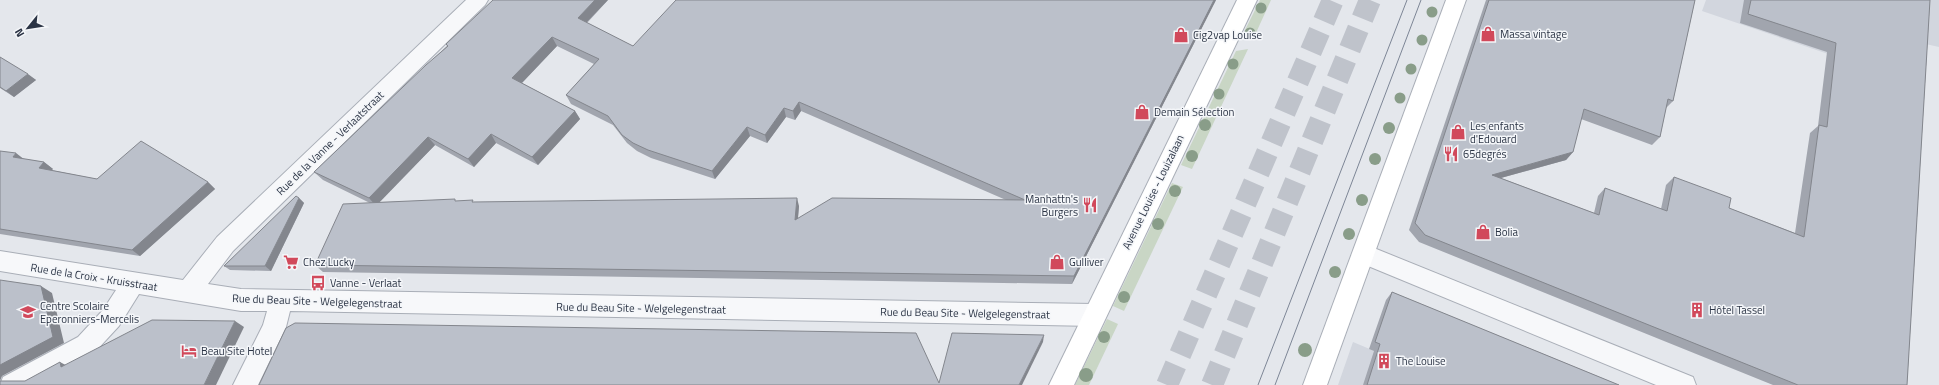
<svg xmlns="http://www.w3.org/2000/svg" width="1939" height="385" font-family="'Titillium Web',sans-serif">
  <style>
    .built { fill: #d2d6de }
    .green { fill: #c9d6c5 }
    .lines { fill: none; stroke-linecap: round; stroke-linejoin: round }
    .highway-tunnel { stroke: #bfc3cb; stroke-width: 22; stroke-dasharray: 22 11; stroke-linecap: butt }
    .street-casing { stroke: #a9aeb7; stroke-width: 2 }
    .secondary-casing { stroke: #a9aeb7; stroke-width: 2 }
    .street { fill: #f7f8fa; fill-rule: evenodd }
    .secondary { fill: #fff; fill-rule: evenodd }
    .tram { stroke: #7d8696; stroke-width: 1 }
    .tree { fill: #899d89 }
    .wall { fill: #a1a5ae; fill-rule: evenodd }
    .shaded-wall { fill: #83868d }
    .building { fill: #bbc0ca; stroke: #83868d }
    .labels { text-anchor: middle; stroke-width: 3; stroke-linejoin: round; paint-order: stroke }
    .poi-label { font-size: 11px; fill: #2b3445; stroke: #f4f6f9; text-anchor: start }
    .street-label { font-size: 11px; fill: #2b3445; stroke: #f4f6f9 }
  </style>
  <rect width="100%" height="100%" fill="#e4e7ec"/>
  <!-- built -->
  <g class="built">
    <polygon points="1706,0 1939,0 1939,47 1899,38 1837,57 1702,11"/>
    <polygon points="1353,342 1446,381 1482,385 1338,385"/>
  </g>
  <!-- green -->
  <g class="green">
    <polygon points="1260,0 1271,0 1255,35 1242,36"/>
    <polygon points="1248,49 1192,169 1181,165 1236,51"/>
    <polygon points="1172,183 1183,187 1124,311 1113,306"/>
    <polygon points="1107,319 1118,324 1089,385 1075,385"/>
  </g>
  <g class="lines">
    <!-- highway-tunnel -->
    <g class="highway-tunnel">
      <polyline points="1167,385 1333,0"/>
      <polyline points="1212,385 1370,0"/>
    </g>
    <!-- street casing -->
    <g class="street-casing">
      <g id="street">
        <polygon points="466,0 488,0 485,5 233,251 208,284 241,289 1094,304 1102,307 1106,315 1102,323 1094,326 290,311 286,327 258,385 233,385 263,325 267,311 241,311 139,294 119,326 94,353 36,385 0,385 3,377 78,337 103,310 116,290 0,271 0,251 183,280 217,237"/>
        <polygon points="1364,244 1693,377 1696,385 1656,385 1356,261 1353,254 1356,247"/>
      </g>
    </g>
    <!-- secondary casing -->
    <g class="secondary-casing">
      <g id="secondary">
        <polygon points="1237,0 1257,0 1074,385 1049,385"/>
        <polygon points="1446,0 1466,0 1327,385 1303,385"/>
      </g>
    </g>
    <!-- street -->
    <use href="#street" class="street"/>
    <!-- secondary -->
    <use href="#secondary" class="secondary"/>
    <!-- tram -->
    <g class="tram">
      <polyline points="1258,385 1407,0"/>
      <polyline points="1275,385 1421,0"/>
    </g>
  </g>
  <!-- trees -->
  <g class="tree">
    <circle cx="1261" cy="8" r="5.5"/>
    <circle cx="1432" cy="12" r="5.5"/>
    <circle cx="1250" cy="33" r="5.5"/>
    <circle cx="1422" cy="40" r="5.5"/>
    <circle cx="1233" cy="64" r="5.5"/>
    <circle cx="1411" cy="69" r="5.5"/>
    <circle cx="1219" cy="94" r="5.5"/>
    <circle cx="1400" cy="98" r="5.5"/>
    <circle cx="1205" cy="125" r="6"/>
    <circle cx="1389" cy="128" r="6"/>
    <circle cx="1192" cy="156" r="6"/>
    <circle cx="1375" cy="159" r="6"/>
    <circle cx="1175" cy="191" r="6"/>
    <circle cx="1362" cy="200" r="6"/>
    <circle cx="1158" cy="224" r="6"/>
    <circle cx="1349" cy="234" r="6"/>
    <circle cx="1335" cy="272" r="6"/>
    <circle cx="1124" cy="297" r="6"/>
    <circle cx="1104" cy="337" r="6"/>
    <circle cx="1305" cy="350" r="7"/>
    <circle cx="1086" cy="375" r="7"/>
  </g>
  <!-- wall -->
  <g class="wall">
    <path d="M608,0L587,23L633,46L1216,0L1072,284L323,272L315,265L370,203L323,180L314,172L447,46L446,44ZM557,46L594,64L566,95L571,104L613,125L627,143L637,151L651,158L715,179L750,136L767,143L786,117L795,120L801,111L1006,200L798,218L799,206L474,202L457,201L379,202L435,145L474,167L496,143L538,165L580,119L575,111L522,83Z"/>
    <polygon points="1486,0 1695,0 1673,101 1666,108 1660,137 1652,145 1581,119 1573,152 1566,160 1501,178 1594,213 1598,196 1605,188 1661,209 1666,185 1674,177 1729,208 1795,233 1810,133 1818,126 1827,52 1740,23 1744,0 1930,0 1907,385 1773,385 1419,242 1409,230"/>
    <polygon points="0,57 36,80 14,97 0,88"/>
    <polygon points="0,151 23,159 44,162 53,169 51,170 97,179 208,182 215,189 140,256 0,234"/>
    <polygon points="299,198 304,203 271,271 230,270 224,266"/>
    <polygon points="1392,292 1619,385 1363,385 1374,351 1369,349 1386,300"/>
  </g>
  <!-- shaded-wall -->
  <g class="shaded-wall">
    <polygon points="595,0 608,0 582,27 578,18"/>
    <polygon points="1214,0 1216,0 1072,284 1074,276"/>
    <polygon points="552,37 557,46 518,87 512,78"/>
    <polygon points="28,74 36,80 14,97 6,91"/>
    <polygon points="799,102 801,111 795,120 793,111"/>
    <polygon points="784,108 786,117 767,143 765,135"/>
    <polygon points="575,111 580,119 538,165 532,157"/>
    <polygon points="747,127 750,136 715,179 712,171"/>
    <polygon points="491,134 496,143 474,167 468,159"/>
    <polygon points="428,137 435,145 376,206 369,198"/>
    <polygon points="1573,152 1566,160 1486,182 1492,175"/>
    <polygon points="16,153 25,160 13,157"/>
    <polygon points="44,162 53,169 48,174 39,168"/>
    <polygon points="208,182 215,189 140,256 132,250"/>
    <polygon points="299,198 304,203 271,271 265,266"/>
    <polygon points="797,198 799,206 797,228 795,220"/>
    <polygon points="41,286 52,293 64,343 2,376 0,381 0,365"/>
    <polygon points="235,321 244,327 216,385 204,385"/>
    <polygon points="1044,335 1043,342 1022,385 1019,385"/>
    <polygon points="60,362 71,368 61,367"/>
  </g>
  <!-- building -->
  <g class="building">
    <polygon points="493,0 595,0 578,18 633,46 676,0 1214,0 1074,276 315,265 343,204 455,199 455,201 473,200 472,202 797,198 795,220 832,198 1025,200 799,102 793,111 784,108 765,135 747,127 712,171 648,150 633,143 622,135 608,116 566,95 599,59 552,37 512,78 575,111 532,157 491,134 468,159 428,137 369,198 314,172 426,65 448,46 446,44"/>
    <polygon points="1489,0 1695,0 1673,101 1668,99 1660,137 1584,109 1573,152 1492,175 1599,215 1605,188 1667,211 1674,177 1731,198 1729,208 1804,237 1819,125 1827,127 1836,43 1748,14 1751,0 1930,0 1907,385 1798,385 1425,235 1415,223"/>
    <polygon points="0,57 28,74 6,91 0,87"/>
    <polygon points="141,141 208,182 132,250 0,229 0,151 16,153 13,157 44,162 39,168 97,179"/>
    <polygon points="296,196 299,198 265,266 224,266"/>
    <polygon points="0,280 41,286 53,337 0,365"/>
    <polygon points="1392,292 1619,385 1367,385 1380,344 1375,342"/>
    <polygon points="152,320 235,321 204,385 0,385 0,381 25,381 60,362 61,367"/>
    <polygon points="295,323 916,333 939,383 952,333 1044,335 1019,385 259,385 286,328"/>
  </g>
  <!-- icons -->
  <defs>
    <g id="shop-bare" transform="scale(1.2)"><path d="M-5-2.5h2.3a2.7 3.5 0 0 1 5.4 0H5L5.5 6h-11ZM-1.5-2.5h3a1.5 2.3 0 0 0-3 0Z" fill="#d1495b" stroke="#f4f6f9" stroke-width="2.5" paint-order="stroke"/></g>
    <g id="restaurant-bare" transform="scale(1.2)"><path d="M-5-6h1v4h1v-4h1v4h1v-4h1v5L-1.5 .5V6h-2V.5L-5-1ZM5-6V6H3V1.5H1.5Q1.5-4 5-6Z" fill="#d1495b" stroke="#f4f6f9" stroke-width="2.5" paint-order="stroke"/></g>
    <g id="supermarket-bare" transform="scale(1.2)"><path d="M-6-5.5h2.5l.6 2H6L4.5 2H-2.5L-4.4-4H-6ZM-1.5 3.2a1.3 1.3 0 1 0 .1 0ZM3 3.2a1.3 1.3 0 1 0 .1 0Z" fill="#d1495b" stroke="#f4f6f9" stroke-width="2.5" paint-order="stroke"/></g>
    <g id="bus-bare" transform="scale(1.2)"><path d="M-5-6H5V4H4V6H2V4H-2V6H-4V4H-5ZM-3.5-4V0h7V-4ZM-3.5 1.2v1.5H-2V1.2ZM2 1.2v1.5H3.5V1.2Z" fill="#d1495b" stroke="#f4f6f9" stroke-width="2.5" paint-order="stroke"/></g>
    <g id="building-bare" transform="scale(1.2)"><path d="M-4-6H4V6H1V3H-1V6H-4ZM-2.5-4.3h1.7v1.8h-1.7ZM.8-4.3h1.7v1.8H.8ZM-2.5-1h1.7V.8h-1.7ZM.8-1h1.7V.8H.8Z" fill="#d1495b" stroke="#f4f6f9" stroke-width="2.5" paint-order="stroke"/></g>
    <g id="school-bare" transform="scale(1.2)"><path d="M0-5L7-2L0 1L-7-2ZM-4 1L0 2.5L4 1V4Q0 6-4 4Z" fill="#d1495b" stroke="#f4f6f9" stroke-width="2.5" paint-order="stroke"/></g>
    <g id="hotel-bare" transform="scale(1.2)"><path d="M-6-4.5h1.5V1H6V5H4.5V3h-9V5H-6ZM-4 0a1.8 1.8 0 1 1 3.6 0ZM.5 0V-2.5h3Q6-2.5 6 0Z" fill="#d1495b" stroke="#f4f6f9" stroke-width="2.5" paint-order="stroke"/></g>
  </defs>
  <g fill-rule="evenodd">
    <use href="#shop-bare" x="1488" y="34"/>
    <use href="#shop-bare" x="1181" y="35"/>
    <use href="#shop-bare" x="1142" y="112"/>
    <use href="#shop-bare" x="1458" y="132"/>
    <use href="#restaurant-bare" x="1451" y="154"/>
    <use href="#restaurant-bare" x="1090" y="205"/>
    <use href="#shop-bare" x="1483" y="232"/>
    <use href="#supermarket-bare" x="291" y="262"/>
    <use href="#shop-bare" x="1057" y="262"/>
    <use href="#bus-bare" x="318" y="283"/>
    <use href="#building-bare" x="1697" y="310"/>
    <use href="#school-bare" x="28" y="312"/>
    <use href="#hotel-bare" x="189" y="351"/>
    <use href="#building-bare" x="1384" y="361"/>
  </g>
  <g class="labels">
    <!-- poi labels -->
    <g class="poi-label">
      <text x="1500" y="38">Massa vintage</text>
      <text x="1193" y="39">Cig2vap Louise</text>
      <text x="1154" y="116">Demain Sélection</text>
      <text x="1470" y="130">Les enfants<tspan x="1470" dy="13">d'Edouard</tspan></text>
      <text x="1463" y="158">65degrés</text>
      <text x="1078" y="203" text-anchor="end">Manhattn's<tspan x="1078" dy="13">Burgers</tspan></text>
      <text x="1495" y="236">Bolia</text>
      <text x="303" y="266">Chez Lucky</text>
      <text x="1069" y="266">Gulliver</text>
      <text x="330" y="287">Vanne - Verlaat</text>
      <text x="40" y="310">Centre Scolaire<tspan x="40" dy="13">Eperonniers-Mercelis</tspan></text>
      <text x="1709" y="314">Hôtel Tassel</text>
      <text x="201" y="355">Beau Site Hotel</text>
      <text x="1396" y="365">The Louise</text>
    </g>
    <!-- street labels -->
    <g class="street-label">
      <text transform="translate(330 143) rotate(-44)" y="4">Rue de la Vanne - Verlaatstraat</text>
      <text transform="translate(1153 192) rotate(-64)" y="4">Avenue Louise - Louizalaan</text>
      <text transform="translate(94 277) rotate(9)" y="4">Rue de la Croix - Kruisstraat</text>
      <text transform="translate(317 301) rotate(2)" y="4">Rue du Beau Site - Welgelegenstraat</text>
      <text transform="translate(641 308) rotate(1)" y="4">Rue du Beau Site - Welgelegenstraat</text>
      <text transform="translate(965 313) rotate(1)" y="4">Rue du Beau Site - Welgelegenstraat</text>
    </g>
  </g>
  <!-- north arrow -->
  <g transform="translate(28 28) rotate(240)" stroke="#f4f6f9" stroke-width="3" paint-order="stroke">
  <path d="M0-3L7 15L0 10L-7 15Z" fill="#2b3445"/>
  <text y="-6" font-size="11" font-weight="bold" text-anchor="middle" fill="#2b3445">N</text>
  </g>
</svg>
